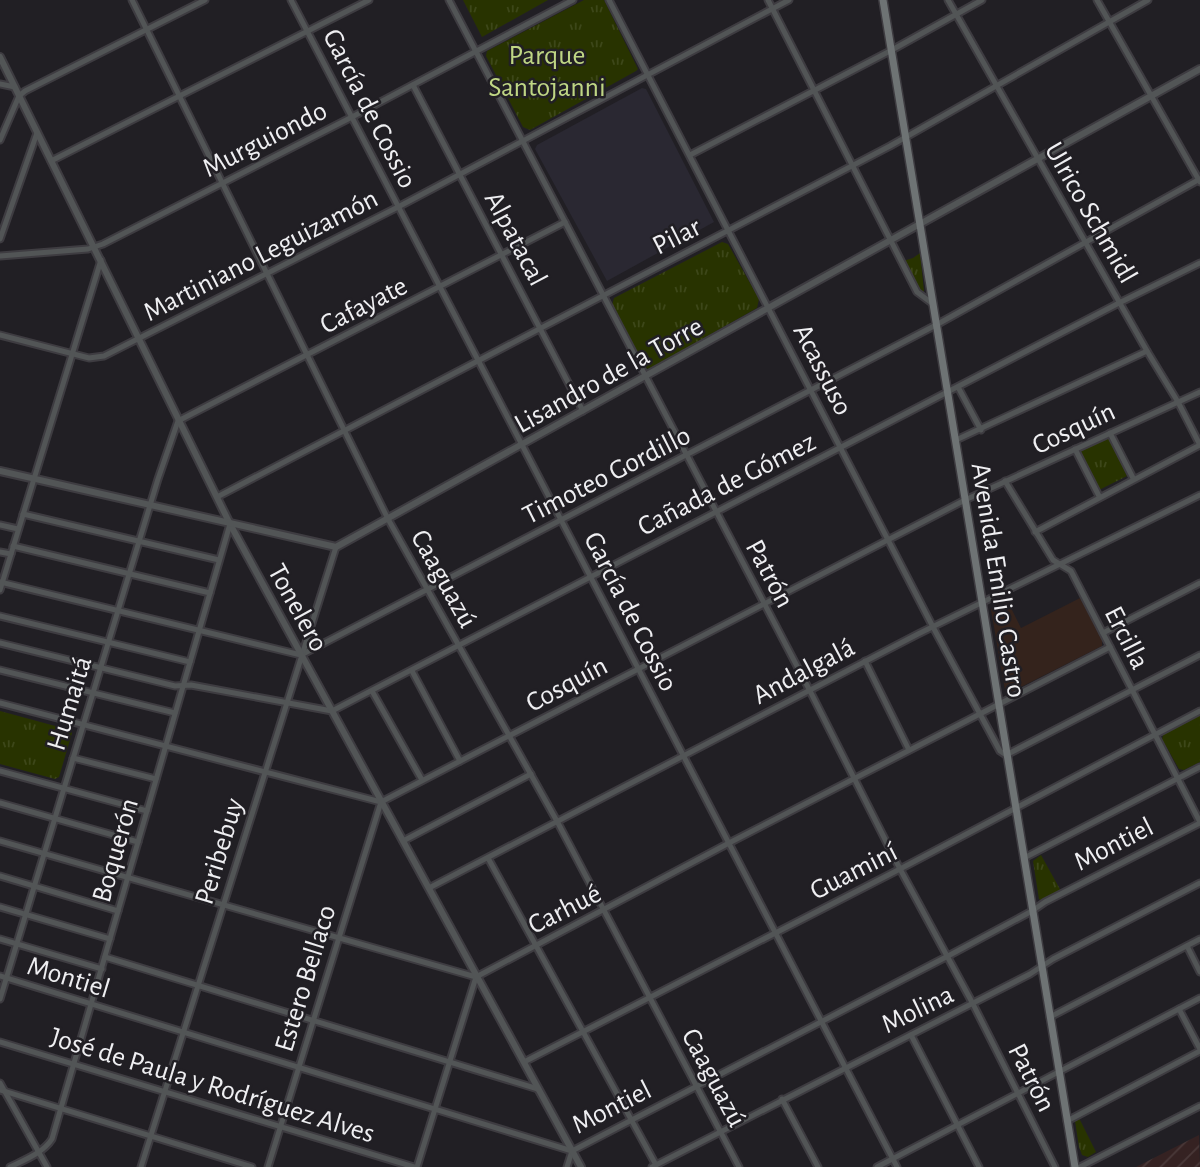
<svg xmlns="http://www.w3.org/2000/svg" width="1200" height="1167" font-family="'Alegreya Sans',sans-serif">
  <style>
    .built { fill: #2a2832 }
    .industrial { fill: url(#industrial-furrows) }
    .education { fill: #34231c }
    .park { fill: url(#park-tufts) }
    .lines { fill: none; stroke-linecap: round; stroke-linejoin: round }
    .minor-casing { stroke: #3e3c41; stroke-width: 9 }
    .tertiary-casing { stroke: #3e3c41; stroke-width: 10 }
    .secondary-casing { stroke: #3e3c41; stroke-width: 10 }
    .minor { stroke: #525556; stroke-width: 5 }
    .tertiary { stroke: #525556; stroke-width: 6 }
    .secondary { stroke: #6e7374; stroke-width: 7 }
    .labels { text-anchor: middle; stroke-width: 5; stroke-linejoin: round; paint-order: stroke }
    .park-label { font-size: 28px; fill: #bfd684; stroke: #211f24 }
    .street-label { font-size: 28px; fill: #efeff2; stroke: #211f24 }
  </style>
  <defs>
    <pattern id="industrial-furrows" width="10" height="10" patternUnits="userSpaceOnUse" patternTransform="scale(1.75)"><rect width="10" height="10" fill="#352222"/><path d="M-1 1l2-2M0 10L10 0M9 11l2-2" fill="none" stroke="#493838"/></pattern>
    <pattern id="park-tufts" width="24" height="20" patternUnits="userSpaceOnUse" patternTransform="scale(1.75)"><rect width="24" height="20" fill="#283300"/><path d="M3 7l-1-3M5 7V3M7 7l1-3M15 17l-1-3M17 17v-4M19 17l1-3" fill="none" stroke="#3d4719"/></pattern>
  </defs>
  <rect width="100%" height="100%" fill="#211f24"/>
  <!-- built -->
  <polygon class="built" points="642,88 646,89 714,222 607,281 535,149 537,145"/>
  <!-- industrial -->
  <polygon class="industrial" points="1199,1135 1200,1167 1136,1167"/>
  <!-- education -->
  <polygon class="education" points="1006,598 1021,628 1080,598 1102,639 1102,646 1009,693 1005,690 991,610 994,604"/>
  <!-- park -->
  <g class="park">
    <polygon points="463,0 548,0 482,37"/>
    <polygon points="584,0 604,0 638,69 636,71 530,130 523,127 486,56 487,51"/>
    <polygon points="722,242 728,244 759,299 757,308 649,369 645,368 612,305 614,298"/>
    <polygon points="920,253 924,291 922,293 903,261 913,258"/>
    <polygon points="1109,438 1127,476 1099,490 1080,451"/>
    <polygon points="0,711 70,730 72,733 59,777 55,779 0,764"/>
    <polygon points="1200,714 1200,762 1184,770 1179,769 1162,739 1164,732"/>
    <polygon points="1041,855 1061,891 1042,901 1039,899 1033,861"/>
    <polygon points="1079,1118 1096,1152 1088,1157 1082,1155 1079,1147 1075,1121"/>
  </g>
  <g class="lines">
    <!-- minor casing -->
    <g class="minor-casing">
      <g id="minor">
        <polyline points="132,0 388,519 558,823 739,1167"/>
        <polyline points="291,0 897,1167"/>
        <polyline points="449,0 810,691 900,869 973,1004 1055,1167"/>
        <polyline points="609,0 933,627 1000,751 1006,755 1200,655"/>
        <polyline points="768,0 917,292 933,304"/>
        <polyline points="948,0 1147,351 1178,402 1200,445"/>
        <polyline points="1097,0 1200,182"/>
        <polyline points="0,84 15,87"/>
        <polyline points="413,85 583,411"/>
        <polyline points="0,140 19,96 25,91 205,0"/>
        <polyline points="690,155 890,51 982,0"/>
        <polyline points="51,161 369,0"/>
        <polyline points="0,239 37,133"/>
        <polyline points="0,256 88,249 103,244 352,117 573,0"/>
        <polyline points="0,335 89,358 104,356 398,207 789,0"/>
        <polyline points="958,387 981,430"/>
        <polyline points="1110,433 1133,478"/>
        <polyline points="956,440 1147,351"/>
        <polyline points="1075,449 1099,496"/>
        <polyline points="1005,481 1053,560 1071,571 1200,822"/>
        <polyline points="217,497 890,146 1148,0"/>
        <polyline points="23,514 219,560"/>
        <polyline points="0,525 18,529"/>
        <polyline points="1035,532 1200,445"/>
        <polyline points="13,546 210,593"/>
        <polyline points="0,552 11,554"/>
        <polyline points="0,582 301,655 936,325 1200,179"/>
        <polyline points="0,590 101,260"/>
        <polyline points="0,616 190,662"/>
        <polyline points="1103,633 1200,583"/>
        <polyline points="0,643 175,686 191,685 332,711 1119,303 1200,263"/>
        <polyline points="865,661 909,750"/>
        <polyline points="0,670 175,713"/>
        <polyline points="412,671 460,761"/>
        <polyline points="372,691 422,780"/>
        <polyline points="0,703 381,802 965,500 1200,392"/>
        <polyline points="73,758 156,779"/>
        <polyline points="0,771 147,811"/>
        <polyline points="0,803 138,842"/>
        <polyline points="0,841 476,977 729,843 1110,647"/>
        <polyline points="403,841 531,774"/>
        <polyline points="488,858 656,1165"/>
        <polyline points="1024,858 1200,767"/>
        <polyline points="0,876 118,911"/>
        <polyline points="429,888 918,634 1200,495"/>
        <polyline points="0,907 110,939"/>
        <polyline points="0,939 102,969"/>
        <polyline points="1187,946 1200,972"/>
        <polyline points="105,957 538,1089"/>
        <polyline points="0,976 572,1151 948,956 1032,911 1045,902 1200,823"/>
        <polyline points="0,999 158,479 178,421 565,222"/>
        <polyline points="1179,1009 1200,1049"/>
        <polyline points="1050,1017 1200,939"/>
        <polyline points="911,1035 979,1167"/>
        <polyline points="0,1042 414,1167"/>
        <polyline points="524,1062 900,869 1200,711"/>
        <polyline points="0,1083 47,1167"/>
        <polyline points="0,1090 252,1167"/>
        <polyline points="782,1099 818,1167"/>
        <polyline points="1067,1121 1200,1051"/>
        <path d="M10,1167C24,1160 43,1153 52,1139L230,524"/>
        <polyline points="141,1167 336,547"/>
        <polyline points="268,1167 381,802"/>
        <polyline points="417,1167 476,977"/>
        <polyline points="567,1167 572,1151"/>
        <polyline points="652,1167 1030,974 1053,959 1200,883"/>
        <polyline points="877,1167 1200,998"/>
        <polyline points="1080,1167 1200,1106"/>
      </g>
    </g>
    <!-- tertiary casing -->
    <g class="tertiary-casing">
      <g id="tertiary">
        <polyline points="0,57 230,524 581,1167"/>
        <polyline points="0,471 336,547 1200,69"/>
      </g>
    </g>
    <!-- secondary casing -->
    <g class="secondary-casing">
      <polyline id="secondary" points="883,0 1075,1167"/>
    </g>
    <!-- minor -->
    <use href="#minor" class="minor"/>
    <!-- tertiary -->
    <use href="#tertiary" class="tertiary"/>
    <!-- secondary -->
    <use href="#secondary" class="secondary"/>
  </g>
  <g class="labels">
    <!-- park labels -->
    <g class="park-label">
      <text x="547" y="64">Parque<tspan x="547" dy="32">Santojanni</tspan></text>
    </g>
    <!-- street labels -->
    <g class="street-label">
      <text transform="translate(371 108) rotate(63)" y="10">García de Cossio</text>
      <text transform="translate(264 138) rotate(-27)" y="10">Murguiondo</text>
      <text transform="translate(1092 212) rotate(60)" y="10">Ulrico Schmidl</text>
      <text transform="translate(676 235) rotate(-27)" y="10">Pilar</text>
      <text transform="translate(517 238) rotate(62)" y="10">Alpatacal</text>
      <text transform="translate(260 254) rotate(-27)" y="10">Martiniano Leguizamón</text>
      <text transform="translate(363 304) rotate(-27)" y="10">Cafayate</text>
      <text transform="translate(824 369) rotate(63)" y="10">Acassuso</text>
      <text transform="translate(608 374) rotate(-29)" y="10">Lisandro de la Torre</text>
      <text transform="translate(1073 427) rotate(-25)" y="10">Cosquín</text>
      <text transform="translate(606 474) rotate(-27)" y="10">Timoteo Gordillo</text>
      <text transform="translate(726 483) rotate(-27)" y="10">Cañada de Gómez</text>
      <text transform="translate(771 573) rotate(62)" y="10">Patrón</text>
      <text transform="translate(445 578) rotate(61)" y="10">Caaguazú</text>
      <text transform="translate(1000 580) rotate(81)" y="10">Avenida Emilio Castro</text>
      <text transform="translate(299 607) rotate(61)" y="10">Tonelero</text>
      <text transform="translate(632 611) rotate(63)" y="10">García de Cossio</text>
      <text transform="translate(1128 637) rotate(63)" y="10">Ercilla</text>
      <text transform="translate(803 670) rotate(-28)" y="10">Andalgalá</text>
      <text transform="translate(566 683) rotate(-28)" y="10">Cosquín</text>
      <text transform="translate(68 703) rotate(-73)" y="10">Humaitá</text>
      <text transform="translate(1113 843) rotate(-27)" y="10">Montiel</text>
      <text transform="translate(114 850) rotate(-74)" y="10">Boquerón</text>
      <text transform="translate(218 851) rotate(-73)" y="10">Peribebuy</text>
      <text transform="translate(853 870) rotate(-27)" y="10">Guaminí</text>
      <text transform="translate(564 908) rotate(-27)" y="10">Carhué</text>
      <text transform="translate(69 976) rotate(17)" y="10">Montiel</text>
      <text transform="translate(304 978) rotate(-73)" y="10">Estero Bellaco</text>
      <text transform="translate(917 1008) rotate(-26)" y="10">Molina</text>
      <text transform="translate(715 1077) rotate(62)" y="10">Caaguazú</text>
      <text transform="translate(1033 1077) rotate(63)" y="10">Patrón</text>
      <text transform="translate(213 1084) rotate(17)" y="10">José de Paula y Rodríguez Alves</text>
      <text transform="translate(611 1106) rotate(-27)" y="10">Montiel</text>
    </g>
  </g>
</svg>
